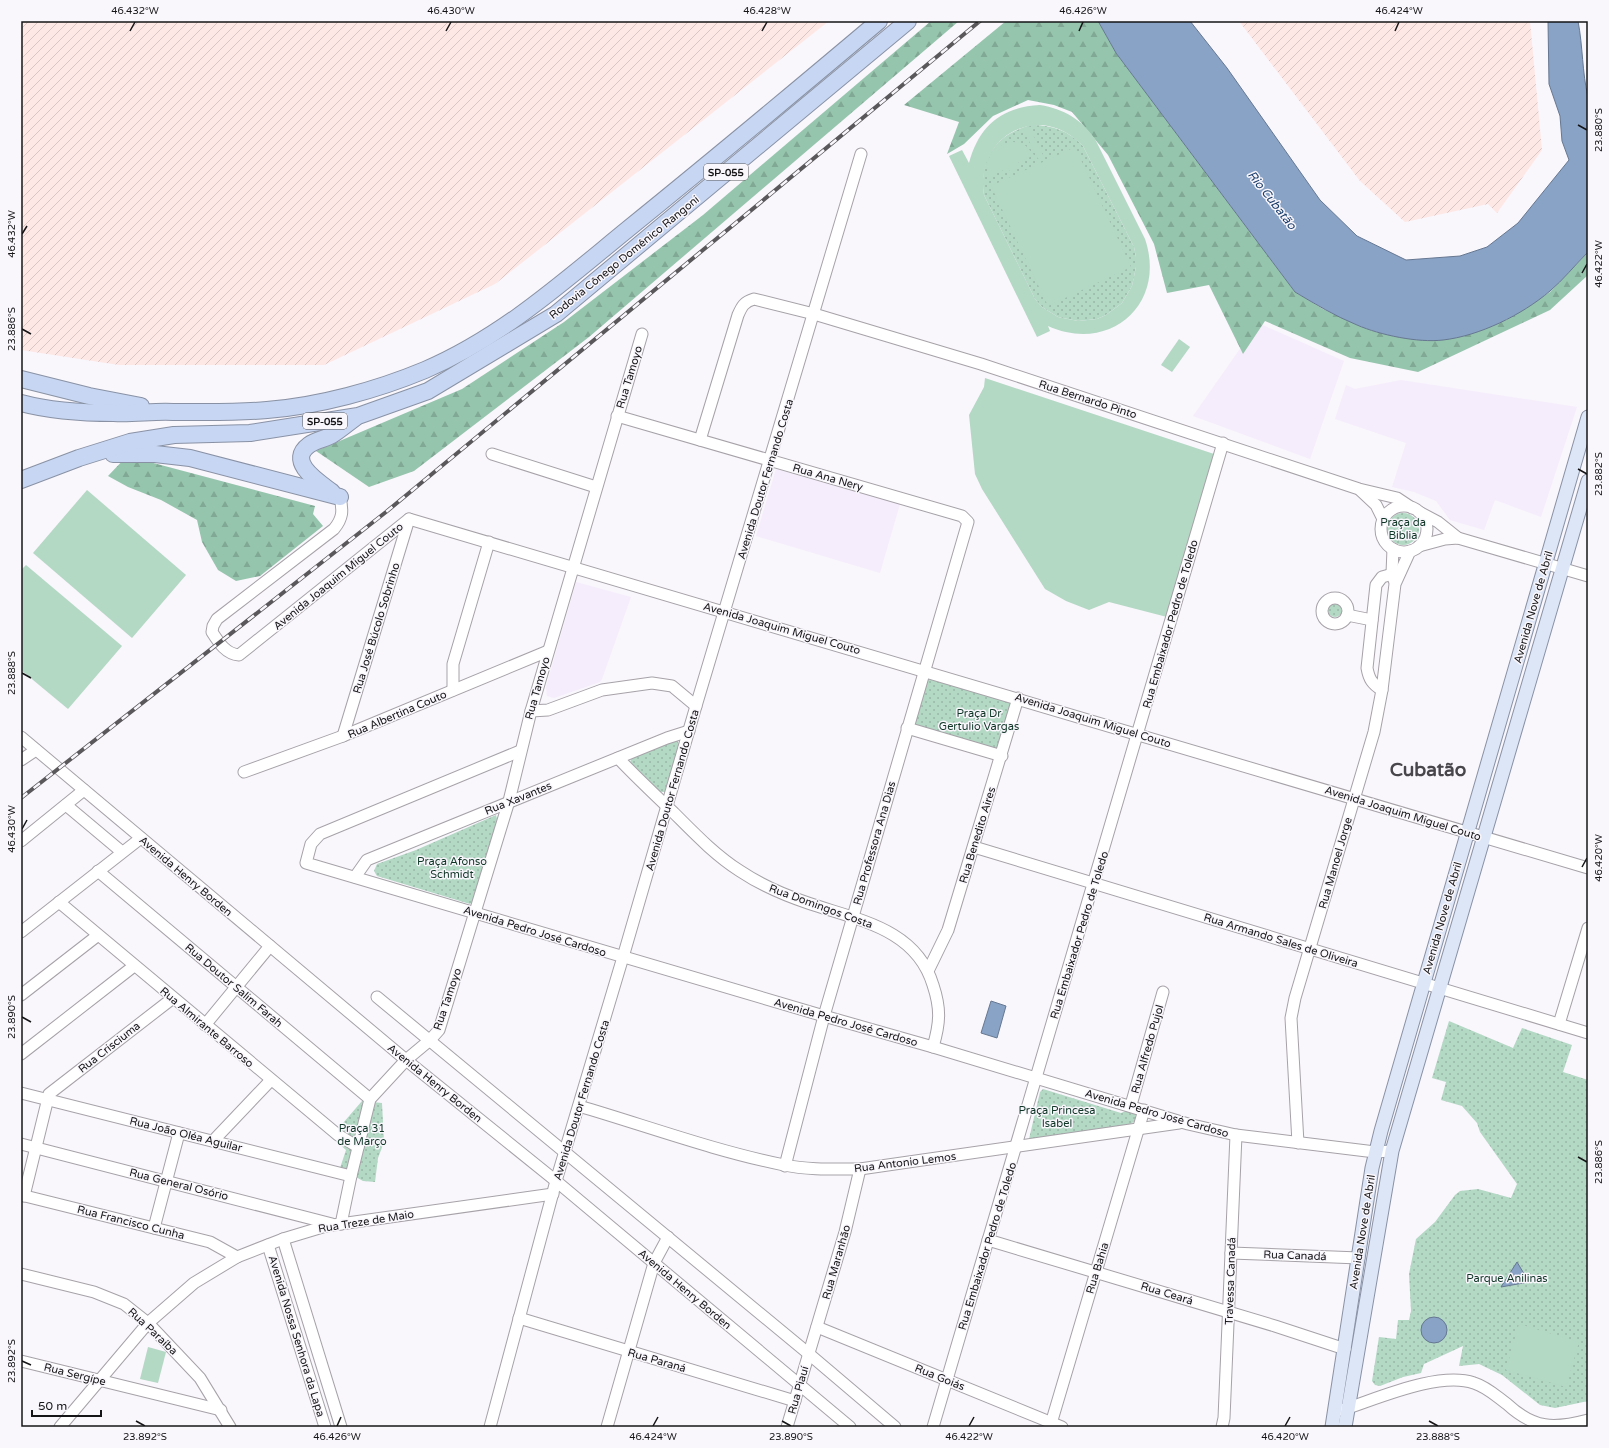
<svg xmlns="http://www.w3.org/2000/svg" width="1609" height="1448" font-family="'Varela Round',sans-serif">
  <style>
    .industrial { fill: url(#industrial-furrows) }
    .built { fill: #f5edfb }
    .grass { fill: url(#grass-dots) }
    .forest { fill: url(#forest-firs) }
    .garden { fill: #b3d8c4; fill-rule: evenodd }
    .water { fill: #89a3c6; stroke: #667891 }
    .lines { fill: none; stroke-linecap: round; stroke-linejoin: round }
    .minor-casing { stroke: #a6a2a8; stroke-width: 13 }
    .major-casing { stroke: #8992a5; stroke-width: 15 }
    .highway-casing { stroke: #8992a5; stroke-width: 18 }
    .minor { stroke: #fff; stroke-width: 11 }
    .major { stroke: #dde6f7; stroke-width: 13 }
    .highway { stroke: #c7d6f2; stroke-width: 16 }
    .rail-casing { stroke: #5a585b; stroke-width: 4 }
    .rail { stroke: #f9f6fc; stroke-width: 2.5; stroke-dasharray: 8; stroke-linecap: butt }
    .ticks { fill: none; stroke: #151416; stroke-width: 1.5 }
    .labels { text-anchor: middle; stroke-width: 3; stroke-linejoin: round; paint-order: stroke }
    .shield { fill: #f9f6fc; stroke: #59585b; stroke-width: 1 }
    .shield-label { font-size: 10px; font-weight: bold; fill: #151416 }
    .street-label { font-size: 11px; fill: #151416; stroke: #f9f6fc }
    .park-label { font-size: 11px; fill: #0e3525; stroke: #f9f6fc }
    .water-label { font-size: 12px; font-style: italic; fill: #193c6a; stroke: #f9f6fc }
    .town-label { font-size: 19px; font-weight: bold; fill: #48464b; stroke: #f9f6fc }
    .neatline { fill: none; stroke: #151416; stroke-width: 1.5 }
    .ticks-label { font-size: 10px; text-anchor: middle; fill: #151416 }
  </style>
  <defs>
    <pattern id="industrial-furrows" width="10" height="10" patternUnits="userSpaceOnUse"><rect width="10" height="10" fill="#fee8e5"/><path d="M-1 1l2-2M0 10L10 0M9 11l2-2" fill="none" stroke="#d9c6c4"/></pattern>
    <pattern id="grass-dots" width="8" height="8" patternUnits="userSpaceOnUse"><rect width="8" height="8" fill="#b3d8c4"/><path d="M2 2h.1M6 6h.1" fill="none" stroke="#99b8a8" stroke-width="1.8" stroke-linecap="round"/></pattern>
    <pattern id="forest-firs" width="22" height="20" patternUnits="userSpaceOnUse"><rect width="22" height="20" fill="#96c5ad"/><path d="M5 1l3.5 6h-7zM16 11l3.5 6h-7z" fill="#80a894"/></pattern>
  </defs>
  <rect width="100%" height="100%" fill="#f9f6fc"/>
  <!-- industrial -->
  <g class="industrial">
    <polygon points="21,21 829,21 495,284 324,365 119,365 21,350"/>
    <polygon points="1239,21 1530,21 1542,150 1497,213 1488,204 1405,222 1360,181"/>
  </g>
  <!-- built -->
  <g class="built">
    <polygon points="1258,323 1344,361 1310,459 1193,416"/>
    <polygon points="1401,380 1577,407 1541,517 1495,500 1484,530 1450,520 1436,501 1414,492 1392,487 1406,443 1335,419 1346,385 1355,389"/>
    <polygon points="776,469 900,504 880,573 756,536"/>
    <polygon points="576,582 631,597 602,679 600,682 554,698 547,696 546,687"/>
  </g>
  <!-- grass -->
  <g class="grass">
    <path d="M1032,125C1053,125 1069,131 1083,146L1134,247L1136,257V267L1132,286L1122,303L1106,315L1097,319L1078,321L1058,317L1042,307L1035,299L984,195C978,159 997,133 1032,125Z"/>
    <circle cx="1403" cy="529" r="16"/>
    <circle cx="1335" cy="610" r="7"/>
    <polygon points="928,679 1012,702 997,751 913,727"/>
    <polygon points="677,740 679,744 666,788 665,792 659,792 630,763 631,759"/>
    <polygon points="496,815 497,819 490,848 472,902 470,904 377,876 374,871 377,864 416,850"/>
    <polygon points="1449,1021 1513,1048 1522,1028 1572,1045 1563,1072 1588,1080 1588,1401 1555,1408 1540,1405 1502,1375 1479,1364 1459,1366 1463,1346 1424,1364 1421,1373 1403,1377 1380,1386 1375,1385 1372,1381 1379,1337 1396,1339 1398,1320 1409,1320 1411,1311 1409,1274 1416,1239 1435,1222 1455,1195 1460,1191 1478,1189 1511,1198 1517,1184 1480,1132 1477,1123 1462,1106 1441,1100 1446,1082 1432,1078"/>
    <polygon points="1043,1089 1121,1113 1128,1110 1136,1113 1135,1121 1129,1125 1130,1128 1032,1143 1029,1139 1040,1092"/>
    <polygon points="362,1101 382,1103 384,1142 378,1158 375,1182 363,1181 340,1168 346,1150 331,1137"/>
  </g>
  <!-- forest -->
  <g class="forest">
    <polygon points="931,21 959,21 589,337 414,471 369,487 316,451 462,389 564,322 703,215"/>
    <polygon points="1006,21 1098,21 1116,53 1295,292 1323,309 1357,325 1376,332 1418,339 1506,320 1550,292 1588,252 1588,275 1550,310 1418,372 1350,358 1265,321 1243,354 1209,285 1167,293 1154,244 1108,155 1072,112 1054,105 1028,100 993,116 964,144 947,154 959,122 904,105"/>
    <polygon points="127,456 315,506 313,514 323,526 260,576 236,581 218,570 202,542 197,520 161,500 128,487 108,476"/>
  </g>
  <!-- garden -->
  <g class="garden">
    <path d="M1040,105C1064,109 1081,119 1095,139L1145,239C1167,304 1110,354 1048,326L1050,331L1037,337L949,156L962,150L969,163C979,126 1001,107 1040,105ZM1042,125C1059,127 1071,134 1083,146L1134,247L1136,257V267L1132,286L1122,303L1106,315L1097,319L1078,321L1058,317L1042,307L1035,299L984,195C979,163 996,132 1029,126L1023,129L1038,159L1044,157L1029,126Z"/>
    <path d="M1014,142L1026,146L1034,155L1016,164L1017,169L1010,172L1008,168L989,177C983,158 995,143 1014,142Z"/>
    <polygon points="1075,147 1131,267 1048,306 991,186"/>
    <polygon points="1179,339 1190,347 1172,372 1161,365"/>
    <polygon points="985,378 1214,454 1167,617 1109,602 1089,610 1066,601 1045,589 982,489 975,474 969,415 984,387"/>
    <polygon points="87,490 186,575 132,638 33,553"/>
    <polygon points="26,565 122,646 68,709 21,670 21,570"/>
    <polygon points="1519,1324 1579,1342 1566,1387 1506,1370"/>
    <polygon points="148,1347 166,1352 158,1383 140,1379"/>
  </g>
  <!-- water -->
  <g class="water">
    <path d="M1098,21H1190L1227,68L1320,200L1357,236L1406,260L1460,256L1487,247L1518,223L1569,160L1562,141L1560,116L1549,84L1548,21H1578C1583,47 1582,72 1588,97V252C1575,265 1563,280 1550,291C1522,315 1479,336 1443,340C1418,343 1380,335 1357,325C1335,316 1315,304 1295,292L1116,53Z"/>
    <polygon points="991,1001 1006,1006 997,1038 981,1033"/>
    <polygon points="1517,1262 1529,1282 1501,1287"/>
    <circle cx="1434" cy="1330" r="13"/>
  </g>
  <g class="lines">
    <!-- minor casing -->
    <g class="minor-casing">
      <g id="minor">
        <polyline points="617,416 962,516 968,522 824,1016 785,1166"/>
        <path d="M700,440L738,315C742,306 744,302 754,299L814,314L981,364L1359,489L1397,498L1412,508"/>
        <polyline points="492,454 596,487"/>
        <polyline points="1360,490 1376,505 1383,519"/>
        <path d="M340,497C343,511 343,518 334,529L217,619L213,626L212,632C219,643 226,654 239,655L409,519L1588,868"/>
        <circle cx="1404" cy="529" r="23"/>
        <polyline points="1419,512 1438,522 1458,538"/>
        <polyline points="1419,546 1445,539 1458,538 1588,576"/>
        <polyline points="1393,549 1392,573 1394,580"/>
        <circle cx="1335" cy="611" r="13"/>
        <polyline points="1347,615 1372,620"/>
        <polyline points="453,690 453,664 489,542"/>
        <path d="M1382,690C1372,684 1369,679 1367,668L1376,585L1382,577L1400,572"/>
        <polyline points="531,711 548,710 602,690 652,683 672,686 696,706"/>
        <polyline points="907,728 1002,756"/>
        <polyline points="343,736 409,519"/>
        <polyline points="21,737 406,1060 556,1181 850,1427"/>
        <polyline points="520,751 320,834 311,844 306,863 824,1016 933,1047 1188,1124 1236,1135 1375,1152 1392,1151"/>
        <path d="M618,758C636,777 655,795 674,813C695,834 715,855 740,871C761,885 784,895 808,903C857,920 916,928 933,985C941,1009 940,1023 933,1047"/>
        <polyline points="21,760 36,750"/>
        <polyline points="244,772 343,736 548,651"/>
        <polyline points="66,805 122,852"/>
        <polyline points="21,841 84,790"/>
        <polyline points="974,847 1588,1033"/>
        <polyline points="98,871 370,1099"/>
        <polyline points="355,877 367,860 667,738 689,731"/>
        <polyline points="59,902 338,1135 358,1147"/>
        <polyline points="21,932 141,838"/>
        <polyline points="929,969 948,930 1018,698"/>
        <polyline points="21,995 97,936"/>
        <polyline points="377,997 809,1354 895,1427"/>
        <polyline points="1559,1024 1588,928"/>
        <polyline points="205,1025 270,946"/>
        <polyline points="21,1054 134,966"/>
        <polyline points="21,1093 351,1176"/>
        <polyline points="1131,1105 1163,992"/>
        <path d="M579,1106C647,1126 715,1151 784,1165C808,1170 835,1169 860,1169L1179,1123"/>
        <polyline points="213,1141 271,1080"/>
        <polyline points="1298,1143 1291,1018 1295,998 1374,732 1382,690 1395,584 1410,551"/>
        <polyline points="21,1144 332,1224"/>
        <polyline points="21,1195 210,1242 237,1257"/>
        <polyline points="24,1196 49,1094 173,998"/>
        <polyline points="341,1224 351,1176 370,1099 406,1060 430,1040 439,1030 509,801 531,711 642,334"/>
        <polyline points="154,1228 179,1133"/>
        <polyline points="283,1239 341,1427"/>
        <polyline points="988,1240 1275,1326 1345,1349"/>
        <polyline points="268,1245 325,1427"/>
        <polyline points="1231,1253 1359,1258"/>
        <polyline points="21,1274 94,1292 124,1304 148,1323 200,1378 230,1427"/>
        <polyline points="519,1318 795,1401"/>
        <polyline points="817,1327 1062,1427"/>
        <polyline points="21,1361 221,1410"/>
        <path d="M1342,1410C1377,1399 1438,1371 1474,1383C1487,1387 1496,1396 1507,1404C1534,1429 1554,1429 1588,1420"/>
        <polyline points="60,1427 148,1323 194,1283 237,1257 283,1239 326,1226 553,1194"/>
        <polyline points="490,1427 556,1181 623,957 696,706 861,154"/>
        <polyline points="607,1427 654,1263 668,1237"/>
        <polyline points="787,1427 845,1232 860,1169"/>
        <polyline points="933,1427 1223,443"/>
        <polyline points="1050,1427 1144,1110"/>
        <polyline points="1222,1427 1224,1418 1236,1135"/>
      </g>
    </g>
    <!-- major casing -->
    <g class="major-casing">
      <g id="major">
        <polyline points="1332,1427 1372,1168 1381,1131 1588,417"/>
        <polyline points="1345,1427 1392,1151 1588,481"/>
      </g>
    </g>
    <!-- highway casing -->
    <g class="highway-casing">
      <g id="highway">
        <polyline points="21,379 89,396 141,406"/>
        <path d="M21,403C51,411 83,413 114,413C134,414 154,411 173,412C205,412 236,413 267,410C319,406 377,390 425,370C502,337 563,282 628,229C712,161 796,91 879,21"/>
        <polyline points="113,454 155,454 190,458 340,497"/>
        <polyline points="21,480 79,458 130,442 174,435 250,433 358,416 428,391 556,314 908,21"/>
        <path d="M332,492C319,482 286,462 309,445C316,440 325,439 332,435C340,430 347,424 355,418"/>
      </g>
    </g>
    <!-- minor -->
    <use href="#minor" class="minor"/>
    <!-- major -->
    <use href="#major" class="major"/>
    <!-- highway -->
    <use href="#highway" class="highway"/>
    <!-- rail casing -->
    <g class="rail-casing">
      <polyline id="rail" points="21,798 386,512 980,21"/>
    </g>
    <!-- rail -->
    <use href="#rail" class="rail"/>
  </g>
  <!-- ticks -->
  <path class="ticks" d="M130,31L135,22M446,31L451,22M762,31L767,22M1079,31L1083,22M1395,31L1399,22M1578,125L1587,130M22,234L27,226M1582,273L1587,264M22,329L31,334M1578,469L1587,474M22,673L31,678M22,829L27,820M1582,867L1587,858M22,1017L31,1022M1578,1157L1587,1162M22,1361L31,1365M136,1421L145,1426M782,1421L791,1426M1429,1421L1438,1426M337,1426L341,1417M653,1426L658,1417M969,1426L974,1417M1285,1426L1290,1417"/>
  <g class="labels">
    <!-- shield labels -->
    <g class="shield">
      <rect x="704" y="164" width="44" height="16" rx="3"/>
      <rect x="303" y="413" width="44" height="16" rx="3"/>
    </g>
    <g class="shield-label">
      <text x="726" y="176">SP-055</text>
      <text x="325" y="425">SP-055</text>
    </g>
    <!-- street labels -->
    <g class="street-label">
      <text transform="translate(624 257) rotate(-39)" y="4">Rodovia Cônego Domênico Rangoni</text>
      <text transform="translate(629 377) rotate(-73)" y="4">Rua Tamoyo</text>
      <text transform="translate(1088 399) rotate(18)" y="4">Rua Bernardo Pinto</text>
      <text transform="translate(828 477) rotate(16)" y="4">Rua Ana Nery</text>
      <text transform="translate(765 479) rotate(-73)" y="4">Avenida Doutor Fernando Costa</text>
      <text transform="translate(338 576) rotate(-39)" y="4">Avenida Joaquim Miguel Couto</text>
      <text transform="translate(1533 607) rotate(-74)" y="4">Avenida Nove de Abril</text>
      <text transform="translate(1170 624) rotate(-74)" y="4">Rua Embaixador Pedro de Toledo</text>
      <text transform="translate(376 628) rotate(-73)" y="4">Rua José Búcolo Sobrinho</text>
      <text transform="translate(782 628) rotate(16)" y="4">Avenida Joaquim Miguel Couto</text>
      <text transform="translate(537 688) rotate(-74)" y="4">Rua Tamoyo</text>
      <text transform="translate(397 714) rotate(-23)" y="4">Rua Albertina Couto</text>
      <text transform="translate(1093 720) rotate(17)" y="4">Avenida Joaquim Miguel Couto</text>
      <text transform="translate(672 790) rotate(-74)" y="4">Avenida Doutor Fernando Costa</text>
      <text transform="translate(518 798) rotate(-22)" y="4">Rua Xavantes</text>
      <text transform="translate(1403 813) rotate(17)" y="4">Avenida Joaquim Miguel Couto</text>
      <text transform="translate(977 835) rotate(-73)" y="4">Rua Benedito Aires</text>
      <text transform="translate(874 843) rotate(-74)" y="4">Rua Professora Ana Dias</text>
      <text transform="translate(1335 863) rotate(-74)" y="4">Rua Manoel Jorge</text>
      <text transform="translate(186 876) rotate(40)" y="4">Avenida Henry Borden</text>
      <text transform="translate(821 906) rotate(20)" y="4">Rua Domingos Costa</text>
      <text transform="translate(1442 918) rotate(-74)" y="4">Avenida Nove de Abril</text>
      <text transform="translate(535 931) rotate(17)" y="4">Avenida Pedro José Cardoso</text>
      <text transform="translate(1079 935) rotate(-73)" y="4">Rua Embaixador Pedro de Toledo</text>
      <text transform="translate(1281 940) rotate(17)" y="4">Rua Armando Sales de Oliveira</text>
      <text transform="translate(234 985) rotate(40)" y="4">Rua Doutor Salim Farah</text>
      <text transform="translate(447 999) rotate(-71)" y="4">Rua Tamoyo</text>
      <text transform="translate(846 1022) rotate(16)" y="4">Avenida Pedro José Cardoso</text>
      <text transform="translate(207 1027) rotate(40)" y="4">Rua Almirante Barroso</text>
      <text transform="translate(109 1047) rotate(-38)" y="4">Rua Crisciuma</text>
      <text transform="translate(1147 1049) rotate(-74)" y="4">Rua Alfredo Pujol</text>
      <text transform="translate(435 1083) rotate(39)" y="4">Avenida Henry Borden</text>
      <text transform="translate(581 1100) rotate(-73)" y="4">Avenida Doutor Fernando Costa</text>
      <text transform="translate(1157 1113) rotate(16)" y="4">Avenida Pedro José Cardoso</text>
      <text transform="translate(186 1134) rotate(14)" y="4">Rua João Oléa Aguilar</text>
      <text transform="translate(905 1162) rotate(-7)" y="4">Rua Antonio Lemos</text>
      <text transform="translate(179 1184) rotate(14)" y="4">Rua General Osório</text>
      <text transform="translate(366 1221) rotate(-9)" y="4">Rua Treze de Maio</text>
      <text transform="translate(131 1222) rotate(14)" y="4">Rua Francisco Cunha</text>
      <text transform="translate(1362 1232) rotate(-81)" y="4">Avenida Nove de Abril</text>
      <text transform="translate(987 1246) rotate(-73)" y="4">Rua Embaixador Pedro de Toledo</text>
      <text transform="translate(1295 1255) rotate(2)" y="4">Rua Canadá</text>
      <text transform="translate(836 1262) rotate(-74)" y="4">Rua Maranhão</text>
      <text transform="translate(1097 1268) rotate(-73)" y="4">Rua Bahia</text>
      <text transform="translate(1230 1281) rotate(-88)" y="4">Travessa Canadá</text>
      <text transform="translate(685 1289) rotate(40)" y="4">Avenida Henry Borden</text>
      <text transform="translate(1167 1293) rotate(17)" y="4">Rua Ceará</text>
      <text transform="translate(153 1331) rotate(43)" y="4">Rua Paraíba</text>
      <text transform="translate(297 1336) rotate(73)" y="4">Avenida Nossa Senhora da Lapa</text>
      <text transform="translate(657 1360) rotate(16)" y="4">Rua Paraná</text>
      <text transform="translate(75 1374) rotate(14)" y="4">Rua Sergípe</text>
      <text transform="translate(940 1377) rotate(22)" y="4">Rua Goiás</text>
      <text transform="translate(798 1390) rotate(-74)" y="4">Rua Piauí</text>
    </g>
    <!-- park labels -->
    <g class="park-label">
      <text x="1403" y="526">Praça da<tspan x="1403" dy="13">Biblia</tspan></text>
      <text x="979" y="717">Praça Dr<tspan x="979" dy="13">Gertulio Vargas</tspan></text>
      <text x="452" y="865">Praça Afonso<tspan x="452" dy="13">Schmidt</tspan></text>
      <text x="1057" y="1114">Praça Princesa<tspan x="1057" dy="13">Isabel</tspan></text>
      <text x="362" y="1132">Praça 31<tspan x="362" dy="13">de Março</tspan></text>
      <text x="1507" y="1282">Parque Anilinas</text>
    </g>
    <!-- water labels -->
    <g class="water-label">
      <text transform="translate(1272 200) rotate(52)" y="4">Rio Cubatão</text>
    </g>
    <!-- town labels -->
    <g class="town-label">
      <text x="1428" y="776">Cubatão</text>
    </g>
  </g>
  <!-- border -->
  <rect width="1609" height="1448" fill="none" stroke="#f9f6fc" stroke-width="44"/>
  <!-- scale -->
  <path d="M32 1410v6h69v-6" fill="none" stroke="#151416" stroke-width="2"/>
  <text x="38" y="1410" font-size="12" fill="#151416" stroke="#f9f6fc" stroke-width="3" paint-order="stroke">50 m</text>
  <rect x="22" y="22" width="1565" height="1404" class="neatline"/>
  <g class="ticks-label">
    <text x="135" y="14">46.432°W</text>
    <text x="451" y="14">46.430°W</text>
    <text x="767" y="14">46.428°W</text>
    <text x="1083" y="14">46.426°W</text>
    <text x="1399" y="14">46.424°W</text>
    <text transform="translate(1598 130) rotate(-90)" y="4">23.880°S</text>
    <text transform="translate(11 234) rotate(-90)" y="4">46.432°W</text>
    <text transform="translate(1598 264) rotate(-90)" y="4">46.422°W</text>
    <text transform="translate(11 329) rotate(-90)" y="4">23.886°S</text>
    <text transform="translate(1598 474) rotate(-90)" y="4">23.882°S</text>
    <text transform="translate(11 673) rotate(-90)" y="4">23.888°S</text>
    <text transform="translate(11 829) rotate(-90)" y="4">46.430°W</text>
    <text transform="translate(1598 858) rotate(-90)" y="4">46.420°W</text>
    <text transform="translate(11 1017) rotate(-90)" y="4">23.890°S</text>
    <text transform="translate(1598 1162) rotate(-90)" y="4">23.886°S</text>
    <text transform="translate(11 1361) rotate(-90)" y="4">23.892°S</text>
    <text x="145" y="1440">23.892°S</text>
    <text x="337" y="1440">46.426°W</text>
    <text x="653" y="1440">46.424°W</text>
    <text x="791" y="1440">23.890°S</text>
    <text x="969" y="1440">46.422°W</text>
    <text x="1285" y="1440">46.420°W</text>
    <text x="1438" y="1440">23.888°S</text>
  </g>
</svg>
